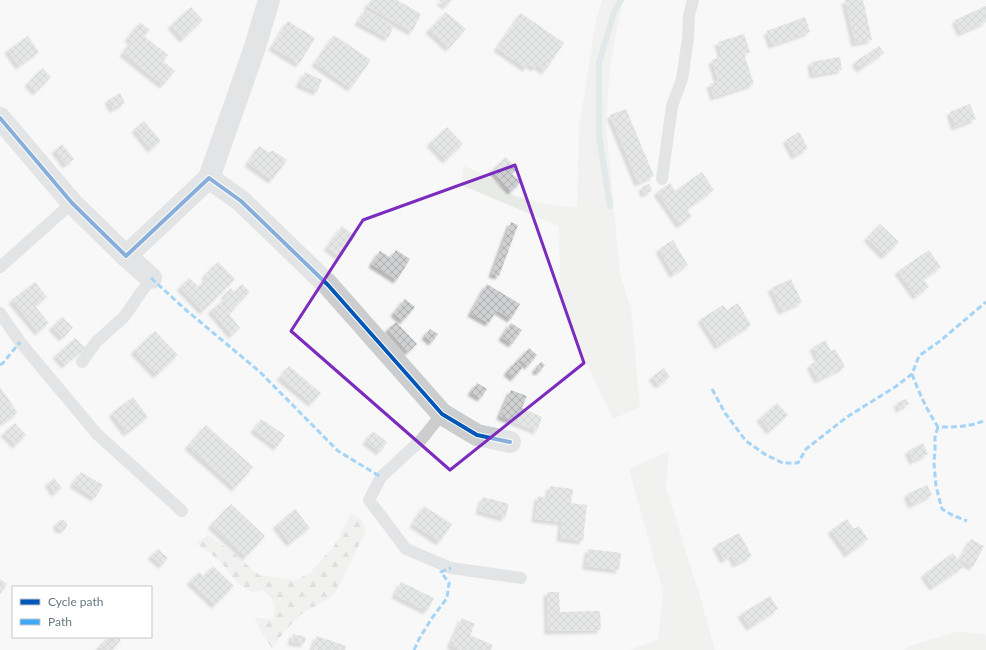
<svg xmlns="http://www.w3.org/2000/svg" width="986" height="650" font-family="Lato,sans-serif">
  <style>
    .grass { fill: #e8eae6 }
    .forest { fill: url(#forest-firs) }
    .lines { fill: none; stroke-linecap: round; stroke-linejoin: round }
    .stream { stroke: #cbd4d6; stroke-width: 6 }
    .building { fill: url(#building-cross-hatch); filter: url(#shadow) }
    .service { stroke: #cbcdce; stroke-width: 12 }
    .minor { stroke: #cbcdce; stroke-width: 22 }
    .quiet { stroke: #3fa9f5; stroke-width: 3; stroke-dasharray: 6 3; stroke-linecap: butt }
    .cycleway-casing { stroke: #fff; stroke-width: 6 }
    .cycleway { stroke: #0057b8; stroke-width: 4 }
    .marked { fill: none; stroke: #7b2cbf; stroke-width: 3; stroke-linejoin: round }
  </style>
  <defs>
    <pattern id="forest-firs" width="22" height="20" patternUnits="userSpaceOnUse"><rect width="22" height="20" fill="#e8eae6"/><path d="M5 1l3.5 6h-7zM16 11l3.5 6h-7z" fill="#c0c2c0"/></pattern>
    <pattern id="building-cross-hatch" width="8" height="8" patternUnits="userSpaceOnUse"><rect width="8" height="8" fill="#cfd0d1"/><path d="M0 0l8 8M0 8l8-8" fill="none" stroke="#acaeaf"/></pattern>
    <filter id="shadow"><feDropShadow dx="-3.5" dy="3.5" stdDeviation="1" flood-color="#0004"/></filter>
  </defs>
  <rect width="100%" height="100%" fill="#f8f8f8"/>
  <!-- grass -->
  <g class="grass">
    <polygon points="602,0 623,0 610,64 606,125 620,273 631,309 640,407 613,419 581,352 560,295 559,226 461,185 464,166 485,175 515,196 545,204 577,208 579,128 596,19"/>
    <polygon points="669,451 666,487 701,600 715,650 629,650 658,640 663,592 629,469"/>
    <polygon points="960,631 986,635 986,650 903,650 909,646"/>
  </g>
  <!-- forest -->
  <path class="forest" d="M351,513L362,520L366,531L334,595L300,615L285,631L272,648L263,635L254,617L273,620C276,604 275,601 263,590L253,592L238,584L220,561L196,543L209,535L237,556L259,575L295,580L310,573L334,546Z"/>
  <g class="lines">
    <!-- stream -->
    <polyline class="stream" points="610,206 599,135 599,63 614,12 621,0"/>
  </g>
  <!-- building -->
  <g class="building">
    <polygon points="371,0 397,0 421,14 412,32 367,6"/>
    <polygon points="439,0 452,0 446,6"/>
    <polygon points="845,0 863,0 872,40 855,43"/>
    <polygon points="986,6 986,22 961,33 955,20"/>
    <polygon points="191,7 203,20 183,39 171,25"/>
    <polygon points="365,10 394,26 388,38 358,22"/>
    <polygon points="446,12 466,29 449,48 429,30"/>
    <polygon points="521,13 564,43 545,71 537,65 535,68 529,64 526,68 497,48"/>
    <polygon points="805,17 810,32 772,45 767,31"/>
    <polygon points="288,21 315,38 299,64 272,47"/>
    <polygon points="140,22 150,30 144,36 168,55 163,61 175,71 163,85 123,53 132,41 128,38"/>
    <polygon points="744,34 750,52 744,54 754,84 714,97 710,84 718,81 712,60 722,57 718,42"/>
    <polygon points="334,35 371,60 351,88 315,63"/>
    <polygon points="28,36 39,52 19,66 8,50"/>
    <polygon points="879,46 884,53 860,69 855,62"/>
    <polygon points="840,57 842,70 813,75 811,62"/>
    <polygon points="43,68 51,77 36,92 28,83"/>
    <polygon points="305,72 322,80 317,92 299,84"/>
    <polygon points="120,93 125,103 113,109 108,100"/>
    <polygon points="970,104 976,119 955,127 950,112"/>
    <polygon points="626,109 654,176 638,183 610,115"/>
    <polygon points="144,121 161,141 151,149 135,129"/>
    <polygon points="447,127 463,144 446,160 430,143"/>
    <polygon points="799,132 808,148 795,156 786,140"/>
    <polygon points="62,144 74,159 66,165 55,150"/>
    <polygon points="259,146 270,153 272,150 287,160 272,180 248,163"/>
    <polygon points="506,157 517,169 512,174 521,182 511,191 492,170"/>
    <polygon points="702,172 714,190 687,209 692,216 680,225 657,192 670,183 675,191"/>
    <polygon points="649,184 652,191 644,194 642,187"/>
    <polygon points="511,222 518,225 499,276 492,274"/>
    <polygon points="880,224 899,242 885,256 867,238"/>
    <polygon points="342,226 355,236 340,257 327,247"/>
    <polygon points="673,240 688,265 673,274 659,249"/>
    <polygon points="396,250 410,259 397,280 372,264 380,251 391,258"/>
    <polygon points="929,250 941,267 923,279 929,287 916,296 898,271"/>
    <polygon points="218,262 235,279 203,311 180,287 189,278 199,287 207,278 205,275"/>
    <polygon points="791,279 802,302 782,311 771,288"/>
    <polygon points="35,282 47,297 35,306 49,323 38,332 12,300"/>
    <polygon points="242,284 250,292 235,307 224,295 231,288 234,292"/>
    <polygon points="487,284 520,304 511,319 497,310 489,323 471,313"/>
    <polygon points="226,298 235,309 229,314 240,328 232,335 211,310"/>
    <polygon points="405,299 415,307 403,321 394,313"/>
    <polygon points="738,303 751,325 718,346 701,319 723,305 727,310"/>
    <polygon points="62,317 73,327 63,338 52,327"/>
    <polygon points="396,322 417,344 408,352 388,329"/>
    <polygon points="511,323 522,330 512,344 502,337"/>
    <polygon points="430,329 438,334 432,342 425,336"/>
    <polygon points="155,331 178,355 157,375 134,351"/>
    <polygon points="75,338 85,348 65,365 56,355"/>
    <polygon points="825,340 831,351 835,349 845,367 818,380 810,365 819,360 813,347"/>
    <polygon points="529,348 537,355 528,366 519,359"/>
    <polygon points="516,361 523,367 514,378 507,372"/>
    <polygon points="541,362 545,365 539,372 535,370"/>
    <polygon points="289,366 321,393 312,403 280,377"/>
    <polygon points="664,368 670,377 659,385 652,377"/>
    <polygon points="477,383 487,389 481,398 471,392"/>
    <polygon points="0,387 18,413 3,423 0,418"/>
    <polygon points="511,390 527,396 522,408 542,417 537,431 500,416"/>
    <polygon points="133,397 148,417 127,433 112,413"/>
    <polygon points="906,399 909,404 899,409 897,403"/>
    <polygon points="777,403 788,415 770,431 760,418"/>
    <polygon points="261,419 285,435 277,447 254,430"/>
    <polygon points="15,423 26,435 16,445 4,433"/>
    <polygon points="206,425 253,467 235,488 188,446"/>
    <polygon points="373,431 387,442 380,452 366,441"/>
    <polygon points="923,443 928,454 913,461 908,451"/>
    <polygon points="81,472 103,485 95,498 73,484"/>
    <polygon points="54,478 62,488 55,493 48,483"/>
    <polygon points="927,485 932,495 912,505 907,494"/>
    <polygon points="550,486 573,489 571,503 587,505 583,541 560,538 562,522 535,519 538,496 548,498"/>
    <polygon points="483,497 509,504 505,518 479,511"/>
    <polygon points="231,504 265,536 246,557 211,525"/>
    <polygon points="424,506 452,524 440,542 413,524"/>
    <polygon points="295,509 310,528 290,543 276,525"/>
    <polygon points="847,519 854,529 859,526 868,539 848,554 831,530"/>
    <circle cx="62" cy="525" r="5"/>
    <polygon points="739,533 752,556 736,564 732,555 724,560 716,545"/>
    <polygon points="971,539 984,546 973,567 960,560"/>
    <polygon points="158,549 168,558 162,565 151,556"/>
    <polygon points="588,549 621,553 619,570 586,566"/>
    <polygon points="953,553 963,567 933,587 924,574"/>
    <polygon points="213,566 234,586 215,605 190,581 199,572 203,576"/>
    <polygon points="0,579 7,584 0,594"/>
    <polygon points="401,582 434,598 427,611 395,595"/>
    <polygon points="547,592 559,592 560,612 600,611 601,630 548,631"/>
    <polygon points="770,596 778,609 750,627 741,614"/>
    <polygon points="462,618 475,624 470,635 493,645 491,650 461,650 450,645"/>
    <polygon points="293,634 306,637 304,644 291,642"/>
    <polygon points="317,636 346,646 345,650 312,650"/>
    <polygon points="108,637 118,637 121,640 112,650 103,650 99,647"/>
  </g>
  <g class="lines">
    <!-- service -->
    <g class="service">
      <polyline points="662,179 672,106 682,79 688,38 689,15 693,0"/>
      <polyline points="0,267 72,203"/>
      <polyline points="0,313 20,342 97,434 182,511"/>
      <polyline points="82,362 96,342 124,317 151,278"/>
      <polyline points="442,414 421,440 381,477 369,500 406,549 451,568 521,578"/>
    </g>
    <!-- minor -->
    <g class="minor">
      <polyline points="0,118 72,203 126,256 209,178 241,201 328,285 442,414 477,435 510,442"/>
      <polyline points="209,178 255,47 269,0"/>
      <polyline points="126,256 151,278"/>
    </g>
    <!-- quiet -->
    <g class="quiet">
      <polyline points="151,278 186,310 260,372 338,451 381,477"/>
      <polyline points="0,365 3,363 20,342"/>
      <path d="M912,374C919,393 927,410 938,427C955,427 970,427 986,420"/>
      <polyline points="712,389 725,413 746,441 766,455 783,463 798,463 806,449 847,417 895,387 912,374 919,356 940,341 986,302"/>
      <polyline points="938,427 935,437 935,449 934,464 936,486 942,509 952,515 967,521"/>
      <polyline points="414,650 419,639 432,618 447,598 449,583 441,572 451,568"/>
    </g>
    <!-- cycleway casing -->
    <g class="cycleway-casing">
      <polyline id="cycleway" points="0,118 72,203 126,256 209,178 241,201 328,285 442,414 477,435 510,442"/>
    </g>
    <!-- cycleway -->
    <use href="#cycleway" class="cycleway"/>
  </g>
  <!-- marked area -->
  <path d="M0 0H986V650H0ZM515,165L584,363L450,470L291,331L363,220Z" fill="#f8f8f8" fill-opacity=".55" fill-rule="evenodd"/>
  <path class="marked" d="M515,165L584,363L450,470L291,331L363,220Z"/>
  <!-- legend -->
  <rect x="12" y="586" width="140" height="52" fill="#ffffff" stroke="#c2c9cd"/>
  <rect x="20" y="599" width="20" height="6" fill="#0057b8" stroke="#c2c9cd"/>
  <text x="48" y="606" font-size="12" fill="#667781">Cycle path</text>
  <rect x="20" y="619" width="20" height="6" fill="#3fa9f5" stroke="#c2c9cd"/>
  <text x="48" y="626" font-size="12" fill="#667781">Path</text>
</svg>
